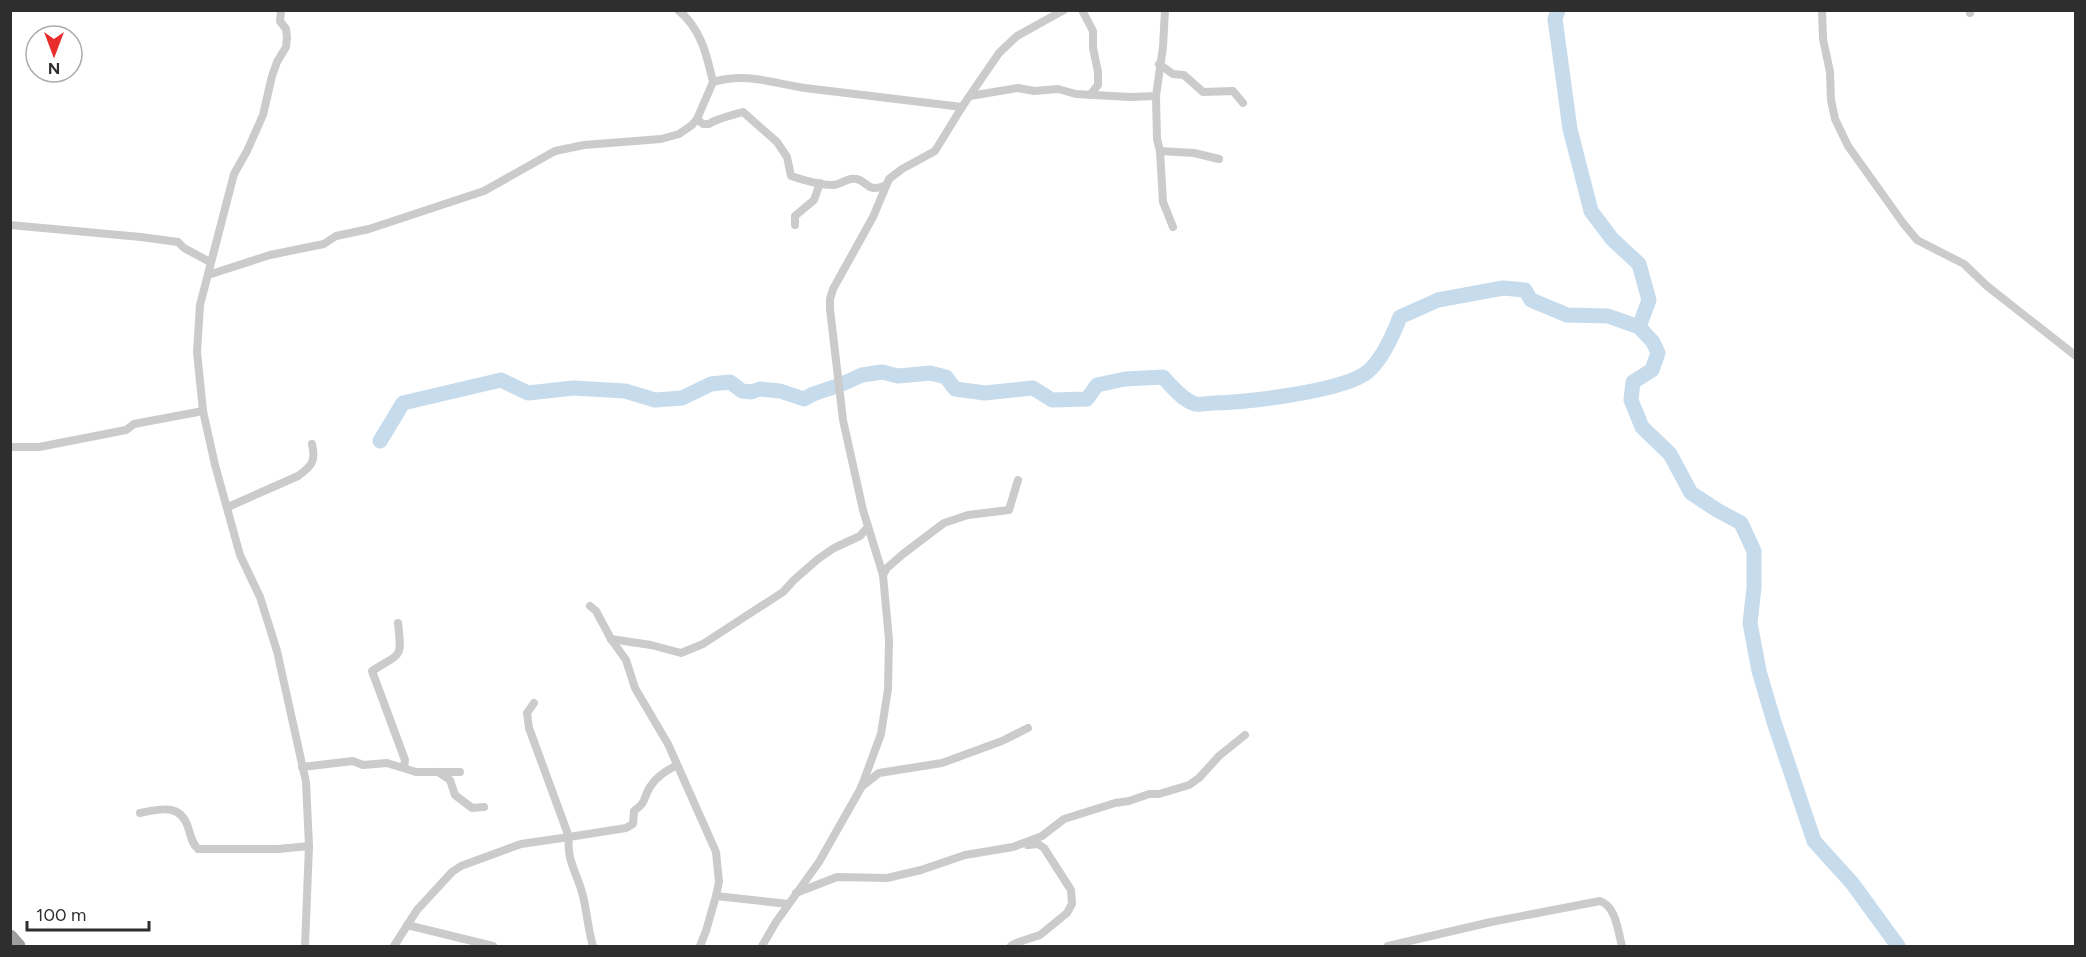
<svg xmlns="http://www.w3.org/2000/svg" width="2086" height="957" font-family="Figtree,sans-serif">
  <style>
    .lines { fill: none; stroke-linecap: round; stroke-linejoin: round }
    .river { stroke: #c6dbec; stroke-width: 15 }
    .minor { stroke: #cbcbcb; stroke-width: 8 }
    .trunk { stroke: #9e9e9e; stroke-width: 15 }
  </style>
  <rect width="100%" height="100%" fill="#fff"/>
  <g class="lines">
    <!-- river -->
    <g class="river">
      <polyline points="1558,10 1555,19 1570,129 1591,211 1612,239 1639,264 1649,300 1639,327"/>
      <path d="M842,384L862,375L882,372L898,376L930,373L946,377L955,389L985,393L1033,388L1052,400L1087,399L1097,385L1125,379L1163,377C1171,386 1183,400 1195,404C1200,405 1208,403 1214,403C1249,402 1334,392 1363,375C1380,365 1393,335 1400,317L1438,300L1503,288L1525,290L1531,300L1567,315L1608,316L1639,327L1653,342L1658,353L1652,370L1633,382L1631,400L1642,427L1670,454L1691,493L1717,510L1741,523L1754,551V588L1750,623L1759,671L1774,722L1814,841L1852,883L1898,946"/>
      <polyline points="380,441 403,403 501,380 528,393 573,388 625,391 655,400 682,398 711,384 730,382 742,391 751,392 760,389 780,391 804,399 813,394 837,386"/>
    </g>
    <!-- minor -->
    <g class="minor">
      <polyline points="281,10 280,21 286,29 287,37 286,47 277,62 272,76 263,115 247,151 234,174 200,305 197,352 203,411 215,465 240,555 260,597 277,651 306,782 309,846 305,946"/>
      <polyline points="1082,10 1093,31 1093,48 1098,72 1098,85 1090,95"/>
      <polyline points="1165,10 1163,47 1156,96 1157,139 1160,151 1163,202 1173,227"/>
      <polyline points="1822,10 1823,39 1830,72 1831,100 1835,119 1848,146 1903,223 1917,240 1964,264 1987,286 2076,356"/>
      <polyline points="1970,10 1970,13"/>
      <polyline points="1159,64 1173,74 1184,75 1203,92 1233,91 1243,103"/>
      <path d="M713,82C747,72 771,83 805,88C857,94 909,101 962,107"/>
      <polyline points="970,96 1018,88 1034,91 1058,89 1076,94 1130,97 1156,96"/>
      <path d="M697,119L703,124H709C716,119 733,115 743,112L777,142L787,157L791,176C803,180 820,185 833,185C839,185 845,180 851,179C868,177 865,195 886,185"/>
      <polyline points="1160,151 1194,153 1219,159"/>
      <polyline points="10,225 141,237 178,242 184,248 210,262"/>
      <polyline points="795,225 795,216 814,200 820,183"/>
      <path d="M208,275L270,255L324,244L336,236L369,229L484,191L555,151L584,145L661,139L679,134L692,125L697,119L713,82C707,56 701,28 678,10"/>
      <polyline points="10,447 39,447 126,430 134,424 203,411"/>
      <path d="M228,507L298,476C312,466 316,461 312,444"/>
      <polyline points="883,575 887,568 903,554 944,523 968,515 1009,510 1018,480"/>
      <polyline points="590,606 596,611 611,639 626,660 635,688 668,744 716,852 719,882 716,896 788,904"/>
      <path d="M398,623C402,659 402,652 372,671L405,760L404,767"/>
      <polyline points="611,639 651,645 681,653 703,644 783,592 794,580 818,559 834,548 860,536 868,527"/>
      <polyline points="302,767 353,761 363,765 387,763 416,772 460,772"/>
      <polyline points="438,772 450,780 455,795 472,808 484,807"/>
      <polyline points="861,787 879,773 942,763 1002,741 1028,728"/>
      <path d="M140,813C160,809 180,803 188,827C191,836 191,842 198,849H278L309,846"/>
      <polyline points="796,893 837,877 887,878 921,870 965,855 1013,847 1042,836 1064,819 1115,803 1129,801 1149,794 1159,794 1189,785 1199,778 1219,756 1245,735"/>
      <polyline points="407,925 493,946"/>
      <polyline points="394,946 417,910 452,872 461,866 521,844 569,837 529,728 527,713 534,703"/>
      <path d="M593,946C588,930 587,912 583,896C578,874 566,861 569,837L626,828L633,824L634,811C647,802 643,798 650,787C657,776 666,771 677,765"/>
      <polyline points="700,946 706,931 716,896"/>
      <polyline points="762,946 776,922 819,862 861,788 881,734 888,689 889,640 883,575 863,510 843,420 830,309 830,299 833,289 873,217 889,179 902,169 935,151 962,107 999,53 1017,36 1064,10"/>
      <polyline points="1011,946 1016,943 1040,935 1067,913 1072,904 1071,890 1044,848 1038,844 1028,845"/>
      <path d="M1388,946L1491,922L1600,901C1616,906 1618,932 1622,946"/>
    </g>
    <!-- trunk -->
    <polyline class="trunk" points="10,937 18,946"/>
  </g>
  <!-- border -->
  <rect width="2086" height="957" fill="none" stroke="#2e2e2e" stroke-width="24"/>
  <!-- north arrow -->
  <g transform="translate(54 54) rotate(180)"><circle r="28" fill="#ffffff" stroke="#ababab" stroke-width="1.5"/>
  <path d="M0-4.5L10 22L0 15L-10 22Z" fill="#e92c2c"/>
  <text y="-9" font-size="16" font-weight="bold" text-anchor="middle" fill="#2e2e2e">N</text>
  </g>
  <!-- scale -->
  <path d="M27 921v9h122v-9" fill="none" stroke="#2e2e2e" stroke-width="3"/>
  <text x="36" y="921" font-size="18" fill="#2e2e2e" stroke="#ffffff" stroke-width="4.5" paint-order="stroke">100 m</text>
</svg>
